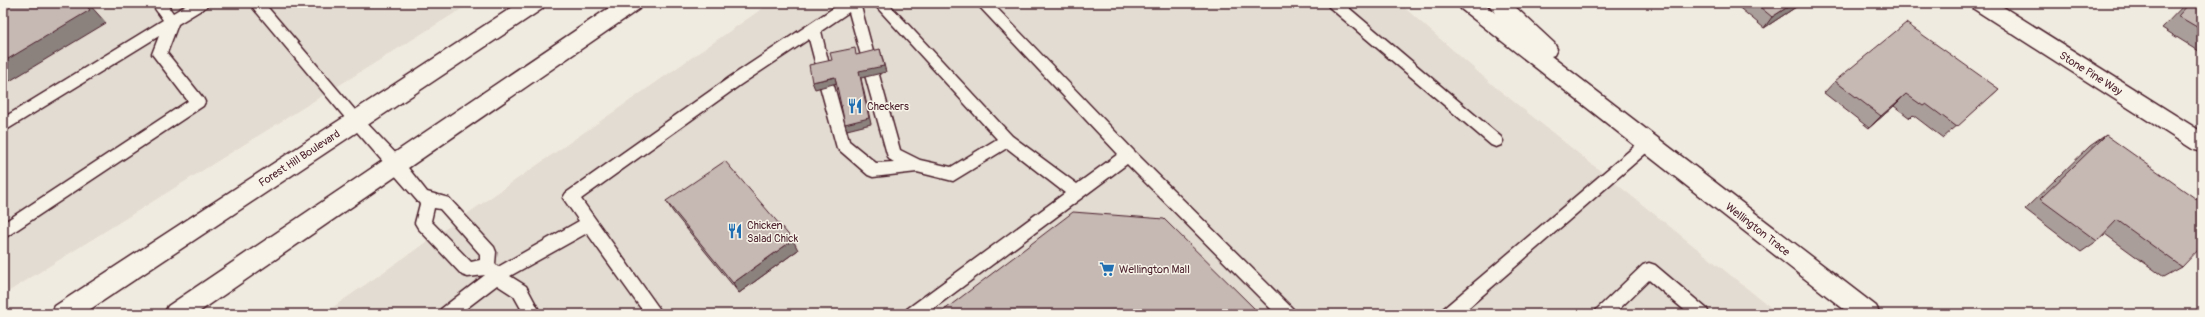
<svg xmlns="http://www.w3.org/2000/svg" width="2205" height="317" font-family="Pangolin,sans-serif">
  <style>
    .built { fill: #e3dcd2 }
    .lines { fill: none; stroke-linecap: round; stroke-linejoin: round }
    .lane-casing { stroke: #4a1f2b; stroke-width: 3 }
    .street-casing { stroke: #4a1f2b; stroke-width: 3 }
    .secondary-casing { stroke: #4a1f2b; stroke-width: 3 }
    .lane { fill: #f7f3e8; fill-rule: evenodd }
    .street { fill: #f7f3e8; fill-rule: evenodd }
    .secondary { fill: #f7f3e8; fill-rule: evenodd }
    .wall { fill: #aa9e9a; stroke: #4a1f2b }
    .shaded-wall { fill: #8b817d; stroke: #4a1f2b }
    .building { fill: #c6b8b3; stroke: #4a1f2b }
    .labels { text-anchor: middle; stroke-width: 3; stroke-linejoin: round; paint-order: stroke }
    .street-label { font-size: 11px; fill: #4a1f2b; stroke: #f7f3e8 }
    .poi-label { font-size: 11px; fill: #4a1f2b; stroke: #f7f3e8; text-anchor: start }
  </style>
  <rect width="100%" height="100%" fill="#f0ebe0"/>
  <filter id="ink" filterUnits="userSpaceOnUse"><feTurbulence type="fractalNoise" baseFrequency=".025" numOctaves="2"/><feDisplacementMap in="SourceGraphic" scale="8" xChannelSelector="R" yChannelSelector="G"/><feConvolveMatrix kernelMatrix="1 2 1 2 8 2 1 2 1" color-interpolation-filters="sRGB"/></filter>
  <g filter="url(#ink)">
    <!-- built -->
    <g class="built">
      <polygon points="3,3 471,3 3,295"/>
      <polygon points="770,3 1399,3 1493,85 1779,314 323,314"/>
    </g>
    <g class="lines">
      <!-- lane casing -->
      <g class="lane-casing">
        <g id="lane">
          <polygon points="151,3 166,3 173,13 190,3 208,3 206,7 178,24 167,53 203,98 205,102 203,106 3,239 3,223 188,101 152,54 159,36 3,132 3,118 163,20"/>
          <path d="M249,3H264L361,117L401,159L427,192L449,198L494,247L496,252L495,264L498,267L579,221L563,198L566,193L730,77L841,3H860L875,59L873,63L868,65L863,63L849,12L821,31L830,69L828,73L823,75L818,73L809,39L740,85L581,199L663,314H645L587,233L510,276L526,286L541,314H524L514,296L497,285L459,314H439L441,309L485,275L468,277L462,275L418,228L415,223L420,204L351,125ZM434,208L440,209L480,254V260L471,262L431,221Z"/>
          <polygon points="873,3 888,3 1012,136 1077,184 1118,154 976,3 992,3 1133,150 1293,309 1295,314 1276,314 1127,164 926,314 905,314 907,309 1065,193 1007,148 953,181 917,172 873,177 868,175 837,148 820,86 822,82 827,80 832,82 834,86 849,141 876,163 894,162 889,159 887,154 865,75 867,71 872,69 877,71 879,75 900,150 920,160 951,167 997,139"/>
          <polygon points="1327,3 1343,3 1501,137 1503,141 1501,145 1496,147 1491,145 1329,7"/>
          <polygon points="1647,138 1652,140 1654,144 1652,148 1461,314 1441,314 1443,309 1642,140"/>
          <polygon points="1649,263 1655,265 1707,309 1709,314 1689,314 1649,280 1614,314 1595,314 1597,309 1643,265"/>
        </g>
      </g>
      <!-- street casing -->
      <g class="street-casing">
        <polygon id="street" points="1971,3 1997,3 2202,132 2202,152 2194,150 1974,9"/>
      </g>
      <!-- secondary casing -->
      <g class="secondary-casing">
        <g id="secondary">
          <polygon points="519,3 545,3 542,9 83,314 51,314 55,306"/>
          <polygon points="616,3 642,3 639,9 196,314 164,314 168,306"/>
          <polygon points="1458,3 1483,3 1495,13 1488,3 1511,3 1554,43 1557,49 1554,55 1551,56 1876,306 1880,314 1850,314 1461,9"/>
        </g>
      </g>
      <!-- lane -->
      <use href="#lane" class="lane"/>
      <!-- street -->
      <use href="#street" class="street"/>
      <!-- secondary -->
      <use href="#secondary" class="secondary"/>
    </g>
    <!-- wall -->
    <g class="wall">
      <polygon points="1737,3 1802,3 1764,28 1736,5"/>
      <polygon points="2186,3 2202,3 2202,53 2162,28"/>
      <polygon points="1835,81 1999,89 1943,138 1913,115 1910,118 1894,106 1869,128 1824,93"/>
      <polygon points="2106,135 2182,267 2164,277 2105,234 2097,241 2081,252 2025,209 2090,146"/>
      <polygon points="666,201 798,250 739,293 673,212"/>
    </g>
    <!-- shaded-wall -->
    <g class="shaded-wall">
      <polygon points="84,3 88,3 106,23 3,85 3,62"/>
      <polygon points="1794,3 1802,3 1764,28 1772,17"/>
      <polygon points="880,49 886,72 861,78 871,124 847,130 845,124 859,71"/>
      <polygon points="835,77 837,83 815,89 812,82"/>
      <polygon points="1906,94 1894,106 1869,128 1881,116"/>
      <polygon points="793,240 798,250 739,293 733,283"/>
    </g>
    <!-- building -->
    <g class="building">
      <polygon points="3,3 84,3 90,10 3,62"/>
      <polygon points="1755,3 1794,3 1772,17"/>
      <polygon points="2190,3 2202,3 2202,30 2178,16"/>
      <polygon points="1906,23 1999,89 1957,127 1926,104 1923,106 1906,94 1881,116 1835,81"/>
      <polygon points="855,48 856,55 880,49 884,66 859,71 869,118 845,124 835,77 812,82 809,65 832,60 830,53"/>
      <polygon points="2106,135 2202,203 2202,246 2182,267 2117,220 2097,241 2040,199"/>
      <polygon points="725,161 793,240 733,283 666,201"/>
      <polygon points="1073,212 1164,219 1260,314 939,314"/>
    </g>
  </g>
  <!-- icons -->
  <defs>
    <g id="restaurant-bare" transform="scale(1.2)"><path d="M-5-6h1v4h1v-4h1v4h1v-4h1v5L-1.5 .5V6h-2V.5L-5-1ZM5-6V6H3V1.5H1.5Q1.5-4 5-6Z" fill="#1f6fb2" stroke="#f7f3e8" stroke-width="2.5" paint-order="stroke"/></g>
    <g id="supermarket-bare" transform="scale(1.2)"><path d="M-6-5.5h2.5l.6 2H6L4.5 2H-2.5L-4.4-4H-6ZM-1.5 3.2a1.3 1.3 0 1 0 .1 0ZM3 3.2a1.3 1.3 0 1 0 .1 0Z" fill="#1f6fb2" stroke="#f7f3e8" stroke-width="2.5" paint-order="stroke"/></g>
  </defs>
  <g fill-rule="evenodd">
    <use href="#restaurant-bare" x="855" y="106"/>
    <use href="#restaurant-bare" x="735" y="231"/>
    <use href="#supermarket-bare" x="1107" y="269"/>
  </g>
  <g class="labels">
    <!-- street labels -->
    <g class="street-label">
      <text transform="translate(2091 73) rotate(32)" y="4">Stone Pine Way</text>
      <text transform="translate(299 158) rotate(-33)" y="4">Forest Hill Boulevard</text>
      <text transform="translate(1758 229) rotate(38)" y="4">Wellington Trace</text>
    </g>
    <!-- poi labels -->
    <g class="poi-label">
      <text x="867" y="110">Checkers</text>
      <text x="747" y="229">Chicken<tspan x="747" dy="13">Salad Chick</tspan></text>
      <text x="1119" y="273">Wellington Mall</text>
    </g>
  </g>
  <!-- margin -->
  <rect width="2205" height="317" fill="none" stroke="#f7f3e8" stroke-width="16"/>
  <rect x="8" y="8" width="2189" height="301" fill="none" stroke="#4a1f2b" stroke-width="1.5" filter="url(#ink)"/>
</svg>
